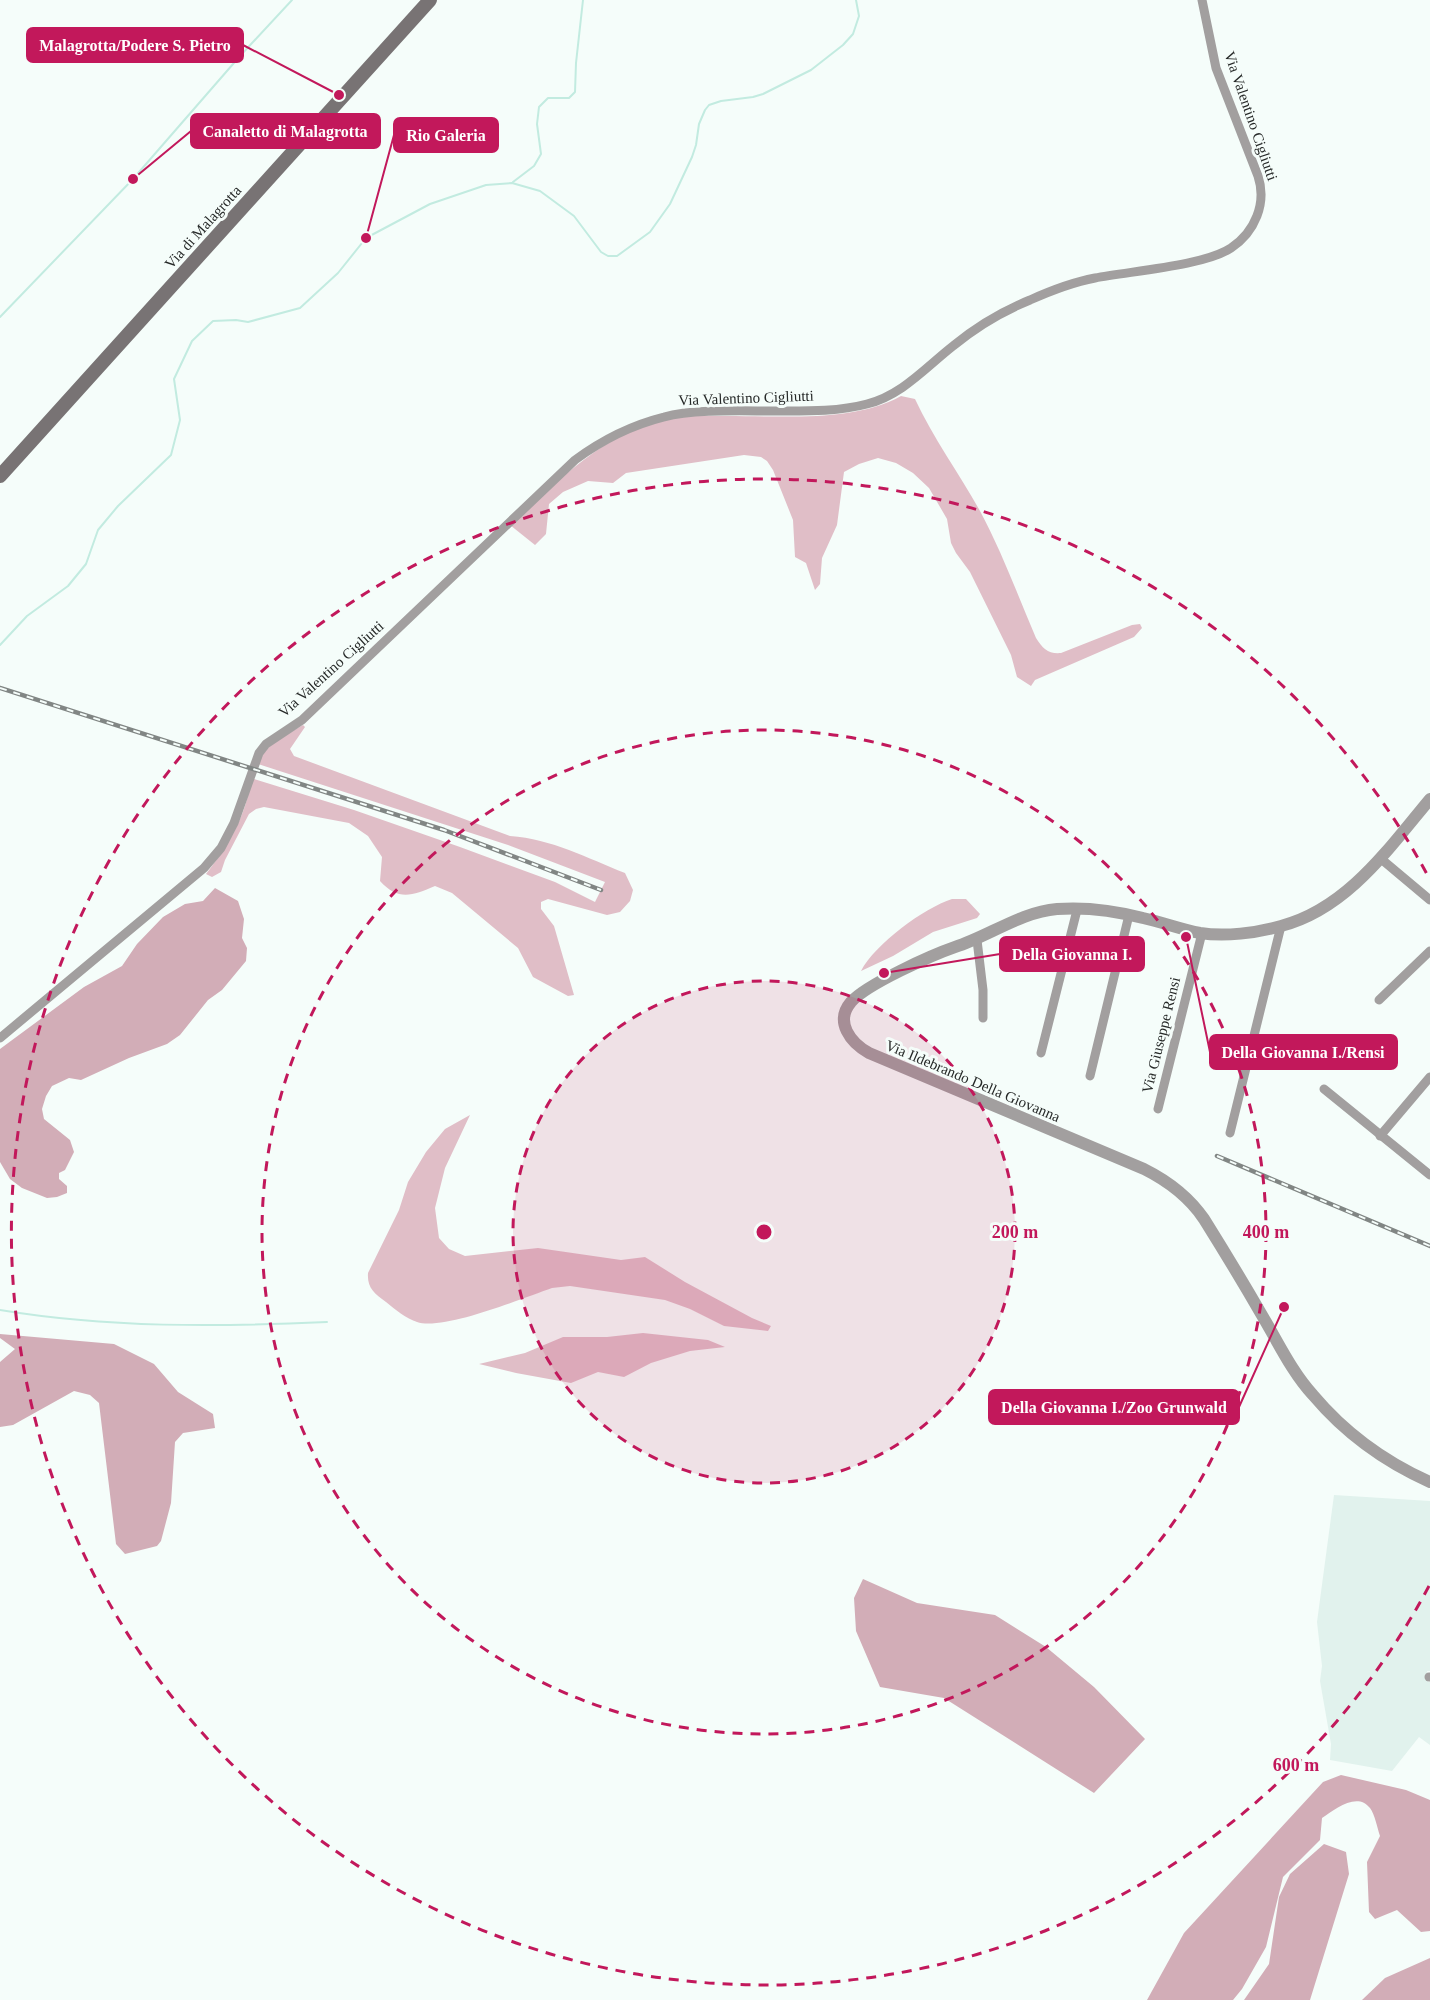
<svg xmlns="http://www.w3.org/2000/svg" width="1430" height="2000" font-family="'Times New Roman',serif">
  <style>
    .built { fill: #e1f2ed }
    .green { fill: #e0bec7 }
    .forest { fill: #d2adb7 }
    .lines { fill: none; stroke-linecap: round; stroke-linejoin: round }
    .stream { stroke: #c2ebe0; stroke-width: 2 }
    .minor { stroke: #a29f9f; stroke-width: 9 }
    .tertiary { stroke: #a29f9f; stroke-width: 12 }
    .secondary { stroke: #787374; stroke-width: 14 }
    .rail-casing { stroke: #818684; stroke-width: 4.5 }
    .rail { stroke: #f5fdfa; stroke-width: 2; stroke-dasharray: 7; stroke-linecap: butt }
    .ring { fill: none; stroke: #c2185b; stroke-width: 3; stroke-dasharray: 10 8 }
    .labels { text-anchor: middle; stroke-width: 6; stroke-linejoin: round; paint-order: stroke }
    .street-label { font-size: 15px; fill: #262928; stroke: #f5fdfa }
    .centre { fill: #c2185b; stroke: #f5fdfa; stroke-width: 3 }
    .ring-label { font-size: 18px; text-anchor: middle; font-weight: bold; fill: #c2185b; stroke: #f5fdfa; stroke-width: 6; stroke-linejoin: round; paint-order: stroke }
    .leader { fill: none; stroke: #c2185b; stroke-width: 2 }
    .callout-dot { fill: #c2185b; stroke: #f5fdfa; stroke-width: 2 }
    .callout { fill: #c2185b; stroke: #c2185b; stroke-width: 2 }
    .callout-label { font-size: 16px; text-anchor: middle; font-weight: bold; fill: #fff }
  </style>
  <rect width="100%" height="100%" fill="#f5fdfa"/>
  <!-- built -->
  <polygon class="built" points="1334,1495 1430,1501 1430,1671 1427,1671 1428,1682 1430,1682 1430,1745 1419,1737 1392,1771 1330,1760 1331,1744 1320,1681 1322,1666 1317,1622"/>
  <!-- green -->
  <g class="green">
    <path d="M901,396L915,399C933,438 959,473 980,511C1002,552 1018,596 1036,638C1043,649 1048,654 1061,653L1132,625L1140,624L1142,628L1134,637L1035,680L1031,686L1017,677L1011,655L970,572L956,553L951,543L947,519L929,488L913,473L896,463L878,458L859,464L844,472L837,525L822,558L820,584L815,590L806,563L795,557L793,520L773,470L767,461L761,457L744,455L626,473L613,483L588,481L563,492L549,504L546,534L535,545L510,525C557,482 606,430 671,418C686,415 702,416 717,416C774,415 851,424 901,396Z"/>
    <path d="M303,725L305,727L290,749L294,756L510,836C552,839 587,858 625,873L633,890L630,901L620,912L607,915L548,899L541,902V909L554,926L574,995L568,996L533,977L518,948L452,893L435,886C412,896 398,901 380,881L382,857L368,836L349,823L264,807L256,809L249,814L225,860L221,872L212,877L206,874C228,846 247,815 251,778L354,810L460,847L555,882L595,902L605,882L508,845L258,764C265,744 286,735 303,725Z"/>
    <path d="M952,899H966L980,914L977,918L933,932L893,956L861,971C875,944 924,908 952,899Z"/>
    <path d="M470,1115L445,1168L435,1208L439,1238L449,1249L465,1256L538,1248L621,1260L645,1257L685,1282L752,1318L771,1326L768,1331L724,1326L690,1309L665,1300L570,1286L552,1288C523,1298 443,1331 417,1322C405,1318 396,1310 386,1302C374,1293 367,1288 368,1273L399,1210L408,1182L426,1152L445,1129Z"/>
    <polygon points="643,1333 708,1340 725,1347 690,1351 651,1363 624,1377 598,1372 571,1383 516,1373 479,1364 525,1353 563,1337 607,1337"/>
  </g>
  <!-- forest -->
  <g class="forest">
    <polygon points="215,888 238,901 244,919 242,938 247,948 246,961 222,990 208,1000 180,1035 167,1044 129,1058 81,1080 69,1078 52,1086 46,1096 42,1109 44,1119 70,1140 74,1152 65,1170 59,1173 59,1179 67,1186 67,1193 57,1197 47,1198 22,1188 10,1179 0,1162 0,1049 84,987 122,966 137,944 163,917 185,904 203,901"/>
    <polygon points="0,1334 114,1344 154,1364 178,1392 213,1414 215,1428 183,1433 175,1442 171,1503 161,1541 157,1546 125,1554 116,1544 99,1403 90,1395 74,1391 13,1425 0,1427 0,1362 15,1349 0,1338"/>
    <polygon points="863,1579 917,1603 995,1615 1046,1647 1094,1687 1145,1739 1094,1793 944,1698 880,1687 856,1631 854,1598"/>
    <path d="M1341,1775L1406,1790L1430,1800V1931L1421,1932L1397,1910L1375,1919L1369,1912L1367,1862L1380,1836C1377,1827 1375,1815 1370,1808C1357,1791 1334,1810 1322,1818L1320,1840L1283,1877L1266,1947L1242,1989L1233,2000H1147L1184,1933L1323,1782Z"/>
    <polygon points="1324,1844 1346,1852 1349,1874 1310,2000 1244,2000 1269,1964 1279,1897 1290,1874"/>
    <polygon points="1430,1958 1430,2000 1362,2000 1385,1978"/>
  </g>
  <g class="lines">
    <!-- stream -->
    <g class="stream">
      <polyline points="513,182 534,166 541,154 537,124 539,107 548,98 569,98 575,92 576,63 583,0"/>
      <polyline points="0,317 133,179 240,56 292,0"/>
      <polyline points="0,645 27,616 68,586 86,564 98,530 118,506 171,455 180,420 174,379 192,341 213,321 236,320 248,322 300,308 338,273 366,238 430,204 486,185 512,183 540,191 574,216 601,252 608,256 617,256 650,232 670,204 692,157 696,145 699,124 705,110 709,105 721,101 753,97 763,94 811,70 843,45 853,34 859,16 856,0"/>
      <path d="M0,1310C108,1328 218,1327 327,1322"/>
    </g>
    <!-- minor -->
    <g class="minor">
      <polyline points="1380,858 1430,900"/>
      <polyline points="977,940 983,990 983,1018"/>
      <polyline points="1379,1000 1430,951"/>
      <path d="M0,1038L204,868L221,848L234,823L259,753L266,744L302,720L575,460C602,440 632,425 664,417C693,409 742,411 773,411C804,411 837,412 867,404C902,395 925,368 953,346C976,327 1003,311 1030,300C1050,291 1074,282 1095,278C1130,271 1204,266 1231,248C1255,232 1267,203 1258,176L1216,68L1202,0"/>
      <polyline points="1041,1053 1077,910"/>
      <polyline points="1090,1076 1129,915"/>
      <polyline points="1324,1089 1430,1175"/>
      <polyline points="1158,1109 1202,933"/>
      <polyline points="1230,1133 1281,926"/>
      <polyline points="1380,1136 1430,1077"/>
      <polyline points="1429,1677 1430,1677"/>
    </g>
    <!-- tertiary -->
    <path class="tertiary" d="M1430,799C1389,848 1347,909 1281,926C1256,933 1225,937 1200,933C1180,929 1162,922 1143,918C1116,911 1084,907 1057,909C1021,912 989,936 955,947C932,955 867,984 851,1002C834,1022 851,1043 869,1053L1144,1169C1168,1181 1189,1197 1204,1219C1224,1251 1244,1284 1263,1317C1279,1344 1292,1372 1313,1395C1345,1433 1385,1462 1430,1482"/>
    <!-- secondary -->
    <polyline class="secondary" points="0,476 430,0"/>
    <!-- rail casing -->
    <g class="rail-casing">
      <g id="rail">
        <polyline points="0,688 444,830 601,890"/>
        <polyline points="1217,1156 1430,1246"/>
      </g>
    </g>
    <!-- rail -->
    <use href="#rail" class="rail"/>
  </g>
  <!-- distance rings -->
  <circle cx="764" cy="1232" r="251" fill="#c2185b" fill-opacity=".12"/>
  <g class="ring">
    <circle cx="764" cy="1232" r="251"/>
    <circle cx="764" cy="1232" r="502"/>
    <path d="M1429 1586A753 753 0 1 1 1429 878"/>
  </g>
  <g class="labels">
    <!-- street labels -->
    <g class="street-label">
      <text transform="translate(1251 116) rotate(71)" y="5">Via Valentino Cigliutti</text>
      <text transform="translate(203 227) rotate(-48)" y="5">Via di Malagrotta</text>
      <text transform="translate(746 398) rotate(-2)" y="5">Via Valentino Cigliutti</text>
      <text transform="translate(331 669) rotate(-42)" y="5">Via Valentino Cigliutti</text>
      <text transform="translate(1161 1035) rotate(-76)" y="5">Via Giuseppe Rensi</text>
      <text transform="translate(973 1081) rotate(23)" y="5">Via Ildebrando Della Giovanna</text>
    </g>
  </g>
  <circle cx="764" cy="1232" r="9" class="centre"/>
  <g class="ring-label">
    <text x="1015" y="1238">200 m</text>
    <text x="1266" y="1238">400 m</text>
    <text x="1296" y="1771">600 m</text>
  </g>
  <!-- callouts -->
  <path class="leader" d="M339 95L243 45M133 179L191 131M366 238L394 135M884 973L1000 954M1186 937L1210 1052M1284 1307L1239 1407"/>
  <g class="callout-dot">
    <circle cx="339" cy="95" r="6"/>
    <circle cx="133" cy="179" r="6"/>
    <circle cx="366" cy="238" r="6"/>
    <circle cx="884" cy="973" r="6"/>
    <circle cx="1186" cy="937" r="6"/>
    <circle cx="1284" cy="1307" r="6"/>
  </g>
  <g class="callout">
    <rect x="27" y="28" width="216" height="34" rx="6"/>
    <rect x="191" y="114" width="189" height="34" rx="6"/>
    <rect x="394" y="118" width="104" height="34" rx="6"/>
    <rect x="1000" y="937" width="144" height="34" rx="6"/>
    <rect x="1210" y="1035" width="187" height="34" rx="6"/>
    <rect x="989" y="1390" width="250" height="34" rx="6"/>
  </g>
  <g class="callout-label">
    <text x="135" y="51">Malagrotta/Podere S. Pietro</text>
    <text x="285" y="137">Canaletto di Malagrotta</text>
    <text x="446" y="141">Rio Galeria</text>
    <text x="1072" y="960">Della Giovanna I.</text>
    <text x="1303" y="1058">Della Giovanna I./Rensi</text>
    <text x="1114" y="1413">Della Giovanna I./Zoo Grunwald</text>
  </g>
</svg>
